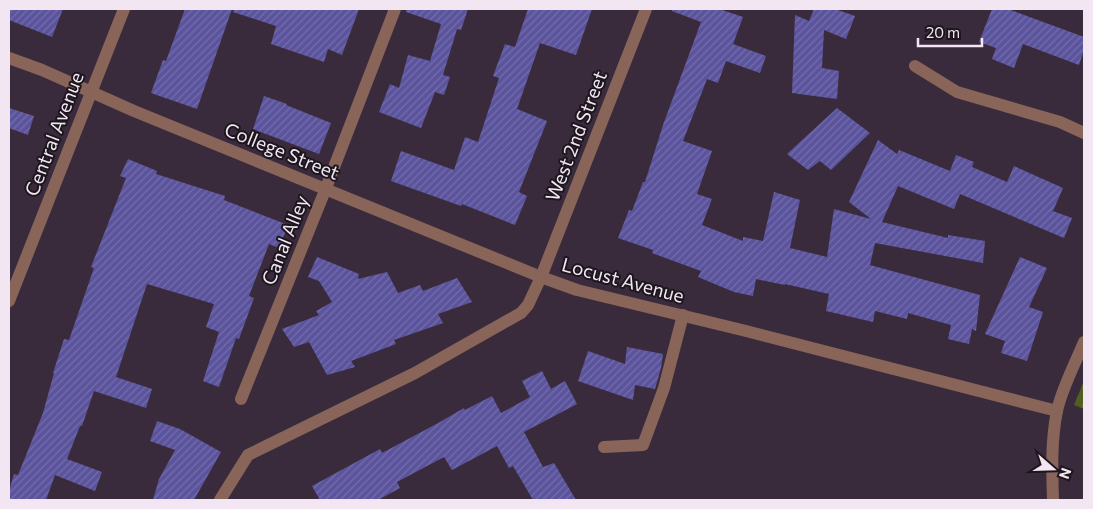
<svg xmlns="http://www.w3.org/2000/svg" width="1093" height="509" font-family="Commissioner,sans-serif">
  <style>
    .cemetery { fill: url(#cemetery-stones) }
    .building { fill: url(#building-hatch) }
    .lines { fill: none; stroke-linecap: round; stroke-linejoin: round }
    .minor { stroke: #896459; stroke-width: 12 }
    .labels { text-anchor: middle; stroke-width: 4; stroke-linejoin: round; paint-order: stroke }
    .street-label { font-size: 19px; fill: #f1e6f1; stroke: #1d161e }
  </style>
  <defs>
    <pattern id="cemetery-stones" width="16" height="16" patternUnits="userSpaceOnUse" patternTransform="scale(1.25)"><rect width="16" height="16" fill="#535d1e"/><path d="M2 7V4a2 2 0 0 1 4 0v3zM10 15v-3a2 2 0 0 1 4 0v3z" fill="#6c743f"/></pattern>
    <pattern id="building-hatch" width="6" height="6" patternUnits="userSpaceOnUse" patternTransform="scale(1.25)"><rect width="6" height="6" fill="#5b549d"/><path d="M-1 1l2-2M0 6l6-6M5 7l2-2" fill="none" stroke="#736dab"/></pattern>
  </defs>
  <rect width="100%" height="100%" fill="#3a2b3c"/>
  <!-- cemetery -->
  <polygon class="cemetery" points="1084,381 1084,409 1074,405"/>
  <!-- building -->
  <g class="building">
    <polygon points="9,9 63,9 52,37 9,20"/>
    <polygon points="185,9 232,9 197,109 151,93 163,60 166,61"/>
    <polygon points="234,9 359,9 342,55 328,49 324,62 271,44 276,26 233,12"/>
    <polygon points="406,9 468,9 461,30 457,29 443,75 450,77 444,95 435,92 421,128 379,112 390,84 399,88 408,55 430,61 441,24 406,12"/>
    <polygon points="528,9 592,9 576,55 540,43 517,109 547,121 519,192 527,196 515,225 462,204 461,206 391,181 401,151 454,170 465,137 478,142 499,78 493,76 505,44 515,47"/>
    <polygon points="672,9 719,9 743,17 733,44 766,56 760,73 726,61 718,83 707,79 683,141 712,151 697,194 712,199 702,225 743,241 743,237 763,241 774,192 800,200 790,248 827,257 834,209 871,219 849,202 878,140 897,154 899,150 950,171 956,155 974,162 972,167 1007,182 1014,166 1063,188 1053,211 1072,218 1064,238 960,194 954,209 898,186 882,222 948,238 948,235 985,241 983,263 875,243 870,265 980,295 976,331 972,329 969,344 948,339 951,325 908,313 907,319 875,311 873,322 826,311 829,294 785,284 785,285 756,279 753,296 734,292 698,277 701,271 652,253 653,250 618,238 629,210 632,211 643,182 645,182 663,125 701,22 672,11"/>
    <polygon points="814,9 835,9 855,16 846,39 824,30 822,68 839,71 837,99 792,93 795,15 809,21"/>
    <polygon points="992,9 1008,9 1084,37 1084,50 1079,65 1023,44 1014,68 992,59 996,48 979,42"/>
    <polygon points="264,96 287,104 286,105 331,123 319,154 253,129"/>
    <polygon points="9,108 34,116 28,135 9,128"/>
    <polygon points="837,108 870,133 831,170 820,161 808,170 787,154"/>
    <polygon points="128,159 157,171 156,174 225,196 224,200 288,225 279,248 269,244 249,296 254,298 239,339 236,338 219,387 203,381 219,332 206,327 214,304 147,284 116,377 152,389 146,408 94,391 82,426 80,426 67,459 102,472 95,491 55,475 46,500 9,500 9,491 14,474 18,475 43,413 54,373 53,373 64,339 69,340 94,268 91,267 126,178 120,176"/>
    <polygon points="317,257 359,274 358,279 387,272 398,293 420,285 423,291 457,278 472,302 438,314 443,323 394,340 396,344 351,361 355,367 327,375 309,342 294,347 282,329 319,315 316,311 332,302 319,281 308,277"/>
    <polygon points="1020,257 1047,268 1029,307 1043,312 1027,361 1001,353 1005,341 985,334"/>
    <polygon points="627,347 663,354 661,368 655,389 635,385 633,400 578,381 588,351 625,364"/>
    <polygon points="542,371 551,389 565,381 577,404 524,432 543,467 554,463 576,500 533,500 513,466 509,468 497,446 452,470 444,457 397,482 400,488 378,500 320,500 312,486 380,449 382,453 440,422 464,408 465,410 492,396 501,413 530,397 522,381"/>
    <polygon points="157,421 180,429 221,452 194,500 153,500 159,479 175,450 150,441"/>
  </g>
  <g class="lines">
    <!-- minor -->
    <g class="minor">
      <polyline points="9,58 42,70 134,111 541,277 577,290 742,330 1057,411"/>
      <polyline points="915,66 957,92 1060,122 1084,133"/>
      <polyline points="9,301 124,9"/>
      <polyline points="241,399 326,188 395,9"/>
      <polyline points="604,447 643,445 664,388 683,315"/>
      <polyline points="220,500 248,455 415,373 521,313 528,305 541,277 646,9"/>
      <path d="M1053,500C1052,471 1051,440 1057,411C1062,388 1075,364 1084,342"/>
    </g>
  </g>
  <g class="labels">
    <!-- street labels -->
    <g class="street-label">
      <text transform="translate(54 134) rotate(-69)" y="7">Central Avenue</text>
      <text transform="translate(576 136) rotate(-69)" y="7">West 2nd Street</text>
      <text transform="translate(282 151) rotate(22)" y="7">College Street</text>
      <text transform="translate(285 240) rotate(-68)" y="7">Canal Alley</text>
      <text transform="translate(623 280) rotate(15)" y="7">Locust Avenue</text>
    </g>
  </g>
  <!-- border -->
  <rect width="1093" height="509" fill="none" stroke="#f1e6f1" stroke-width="20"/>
  <!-- north arrow -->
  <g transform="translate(1053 469) rotate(110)" stroke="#1d161e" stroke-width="4" paint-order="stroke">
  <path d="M0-4L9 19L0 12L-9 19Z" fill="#f1e6f1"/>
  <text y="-8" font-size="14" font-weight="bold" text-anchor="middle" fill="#f1e6f1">N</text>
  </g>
  <!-- scale -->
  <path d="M918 38v8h64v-8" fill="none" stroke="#f1e6f1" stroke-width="2.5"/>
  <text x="926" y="38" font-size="15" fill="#f1e6f1" stroke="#1d161e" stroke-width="4" paint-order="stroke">20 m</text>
</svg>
